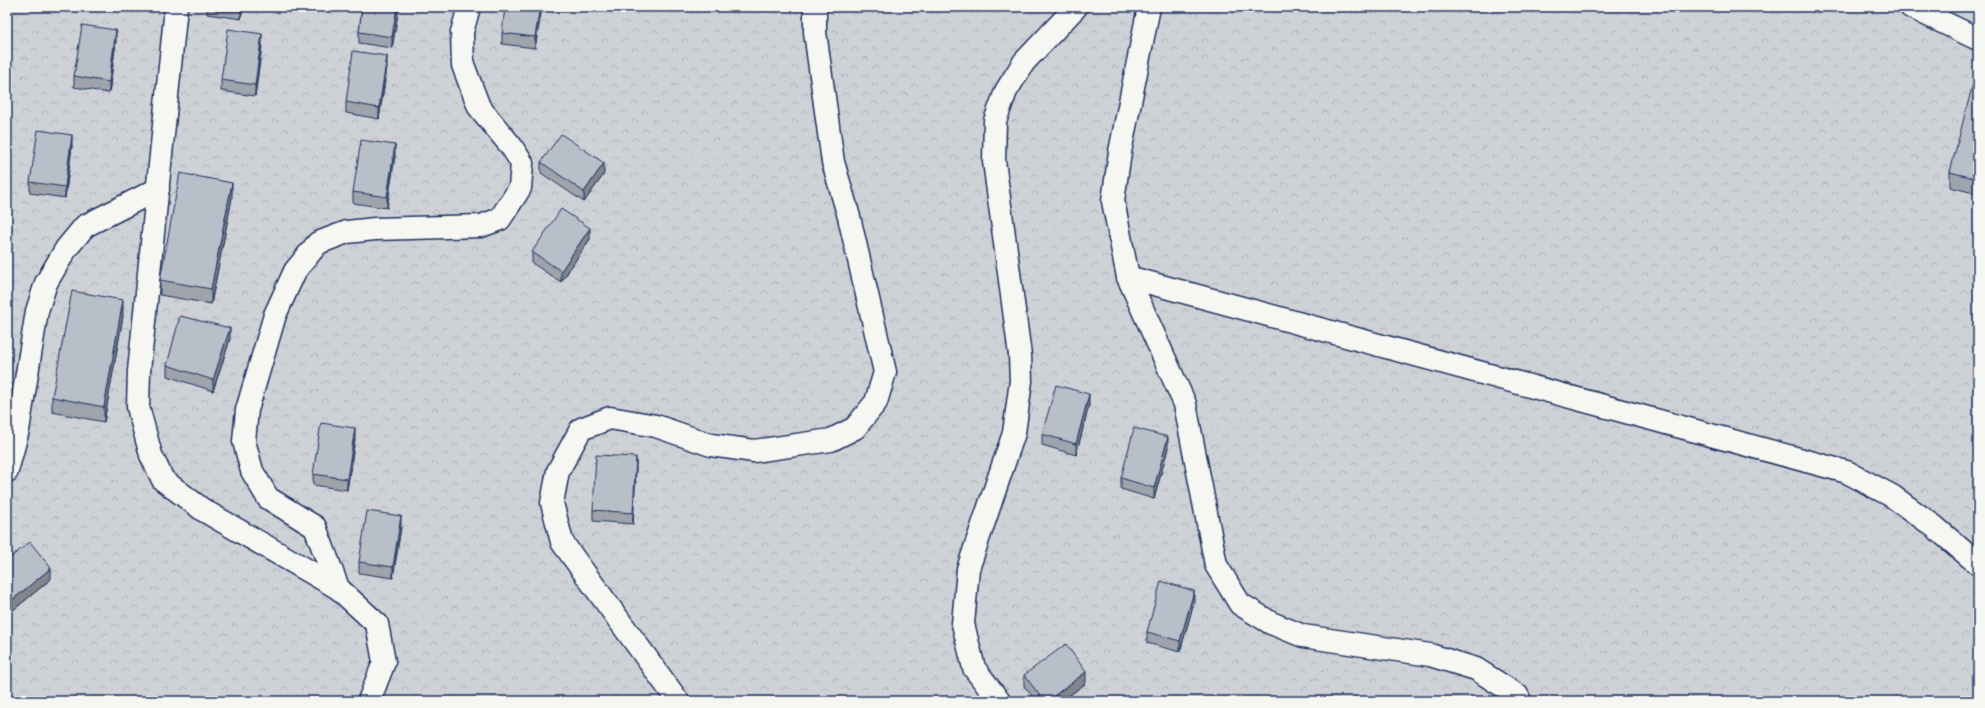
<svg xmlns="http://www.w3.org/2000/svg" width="1985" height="708" font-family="Mynerve,sans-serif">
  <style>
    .forest { fill: url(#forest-crowns); stroke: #74809a }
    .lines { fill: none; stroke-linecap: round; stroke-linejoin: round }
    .minor-casing { stroke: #1b2f5e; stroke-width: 25 }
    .minor { stroke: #f6f6f2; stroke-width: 22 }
    .wall { fill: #9fa4ac; stroke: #1b2f5e }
    .shaded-wall { fill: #82868c; stroke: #1b2f5e }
    .building { fill: #b9bfc8; stroke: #1b2f5e }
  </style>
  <defs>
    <pattern id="forest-crowns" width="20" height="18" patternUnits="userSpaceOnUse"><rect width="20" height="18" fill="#ced2d7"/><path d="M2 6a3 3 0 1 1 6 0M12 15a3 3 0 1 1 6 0" fill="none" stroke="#b0b5bb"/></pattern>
  </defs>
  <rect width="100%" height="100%" fill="#edeeec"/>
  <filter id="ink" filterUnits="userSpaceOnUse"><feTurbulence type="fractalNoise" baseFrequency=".025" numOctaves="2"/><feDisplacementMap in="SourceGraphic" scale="8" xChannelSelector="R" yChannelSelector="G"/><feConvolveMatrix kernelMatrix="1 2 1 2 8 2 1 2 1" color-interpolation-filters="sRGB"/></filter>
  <g filter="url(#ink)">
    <!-- forest -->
    <rect class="forest" x="7" y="7" width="1971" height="694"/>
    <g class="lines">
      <!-- minor casing -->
      <g class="minor-casing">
        <g id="minor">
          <polyline points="176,7 139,371 138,407 151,455 163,480 203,510 338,588 377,624 384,662 369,701"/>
          <polyline points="1149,7 1120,152 1113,201 1128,277 1185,404 1216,565 1240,604 1271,623 1303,636 1430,655 1476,669 1517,695 1520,701"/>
          <polyline points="1911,7 1978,39"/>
          <polyline points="1128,277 1847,472 1892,496 1935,527 1978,564"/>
          <polyline points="7,471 18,430 37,311 46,283 66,249 85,226 158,189"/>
          <polyline points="338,588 315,527 268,498 252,471 244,441 247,410 275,315 295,271 318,243 347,232 375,229 481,226 500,219 520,188 522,163 511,146 479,107 463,65 462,32 469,7"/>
          <polyline points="678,701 562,542 552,503 558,471 581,429 610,418 656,426 711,445 754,451 831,440 855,428 876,402 885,372 849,217 833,162 815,32 815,7"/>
          <polyline points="999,701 974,668 963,624 968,569 1014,433 1021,381 1020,355 994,161 995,121 1006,91 1024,62 1076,7"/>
        </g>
      </g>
      <!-- minor -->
      <use href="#minor" class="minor"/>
    </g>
    <!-- wall -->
    <g class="wall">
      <polygon points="118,7 133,7 132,9"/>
      <polygon points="207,7 243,7 241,19 207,14"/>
      <polygon points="362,7 399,7 392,48 359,43 359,32"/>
      <polygon points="542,7 535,48 502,44 502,33"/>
      <polygon points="116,41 109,93 74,87 74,76"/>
      <polygon points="262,45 255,96 221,91 221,80"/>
      <polygon points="387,67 379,119 346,113 346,102"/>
      <polygon points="1978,88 1978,194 1950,187 1950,172"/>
      <polygon points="72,146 65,198 30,193 30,182"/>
      <polygon points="395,156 387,208 353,203 353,192"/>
      <polygon points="541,162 604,174 584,202 541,173"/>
      <polygon points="232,198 211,304 160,295 160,280"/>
      <polygon points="590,239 561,282 532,263 532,252"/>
      <polygon points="123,316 104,422 52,412 52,397"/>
      <polygon points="230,339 213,391 167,376 167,365"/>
      <polygon points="1089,405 1076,455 1042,445 1042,434"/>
      <polygon points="355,439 347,490 313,485 313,474"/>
      <polygon points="1168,448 1154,499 1121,489 1121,478"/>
      <polygon points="636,468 633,524 593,521 593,510"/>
      <polygon points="401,527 393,578 359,573 359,562"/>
      <polygon points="7,560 51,579 11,612 7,607"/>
      <polygon points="1194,602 1180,652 1147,643 1147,632"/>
      <polygon points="1024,675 1086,683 1062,701 1036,701 1024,686"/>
    </g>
    <!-- shaded-wall -->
    <g class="shaded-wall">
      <polygon points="241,7 243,7 241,19"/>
      <polygon points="397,7 399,7 392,48 392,37"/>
      <polygon points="540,7 542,7 535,48 535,37"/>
      <polygon points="116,30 116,41 109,93 109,82"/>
      <polygon points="262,34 262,45 255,96 255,85"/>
      <polygon points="387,56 387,67 379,119 379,108"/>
      <polygon points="72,135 72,146 65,198 65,187"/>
      <polygon points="395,145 395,156 387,208 387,197"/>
      <polygon points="604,163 604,174 584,202 584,192"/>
      <polygon points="232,183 232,198 211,304 211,289"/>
      <polygon points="590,228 590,239 561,282 561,271"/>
      <polygon points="123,300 123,316 104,422 104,407"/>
      <polygon points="230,328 230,339 213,391 213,380"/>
      <polygon points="1089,394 1089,405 1076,455 1076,444"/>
      <polygon points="355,428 355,439 347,490 347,479"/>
      <polygon points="1168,437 1168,448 1154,499 1154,488"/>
      <polygon points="636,457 636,468 633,524 633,513"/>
      <polygon points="401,516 401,527 393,578 393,567"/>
      <polygon points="51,568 51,579 11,612 11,601"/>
      <polygon points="1194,591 1194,602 1180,652 1180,641"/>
      <polygon points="1086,672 1086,683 1062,701 1047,701"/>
    </g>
    <!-- building -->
    <g class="building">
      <polygon points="362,7 397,7 392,37 359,32"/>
      <polygon points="505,7 540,7 535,37 502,33"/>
      <polygon points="82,25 116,30 109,82 74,76"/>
      <polygon points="228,29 262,34 255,85 221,80"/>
      <polygon points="353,51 387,56 379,108 346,102"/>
      <polygon points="1972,87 1978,88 1978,179 1950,172"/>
      <polygon points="38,130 72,135 65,187 30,182"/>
      <polygon points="561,134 604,163 584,192 541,162"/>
      <polygon points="361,140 395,145 387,197 353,192"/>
      <polygon points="180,173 232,183 211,289 160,280"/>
      <polygon points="561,209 590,228 561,271 532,252"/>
      <polygon points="72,291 123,300 104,407 52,397"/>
      <polygon points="180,316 230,328 213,380 167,365"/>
      <polygon points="1056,385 1089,394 1076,444 1042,434"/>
      <polygon points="321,423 355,428 347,479 313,474"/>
      <polygon points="1134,428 1168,437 1154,488 1121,478"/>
      <polygon points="596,455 636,457 633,513 593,510"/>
      <polygon points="367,511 401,516 393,567 359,562"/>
      <polygon points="30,542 51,568 11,601 7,596 7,560"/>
      <polygon points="1161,581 1194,591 1180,641 1147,632"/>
      <polygon points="1066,644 1086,672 1047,701 1044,701 1024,675"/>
    </g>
  </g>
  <!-- margin -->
  <rect width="1985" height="708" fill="none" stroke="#f6f6f2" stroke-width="24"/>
  <rect x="12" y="12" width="1961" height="684" fill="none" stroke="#1b2f5e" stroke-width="1.5" filter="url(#ink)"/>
</svg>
